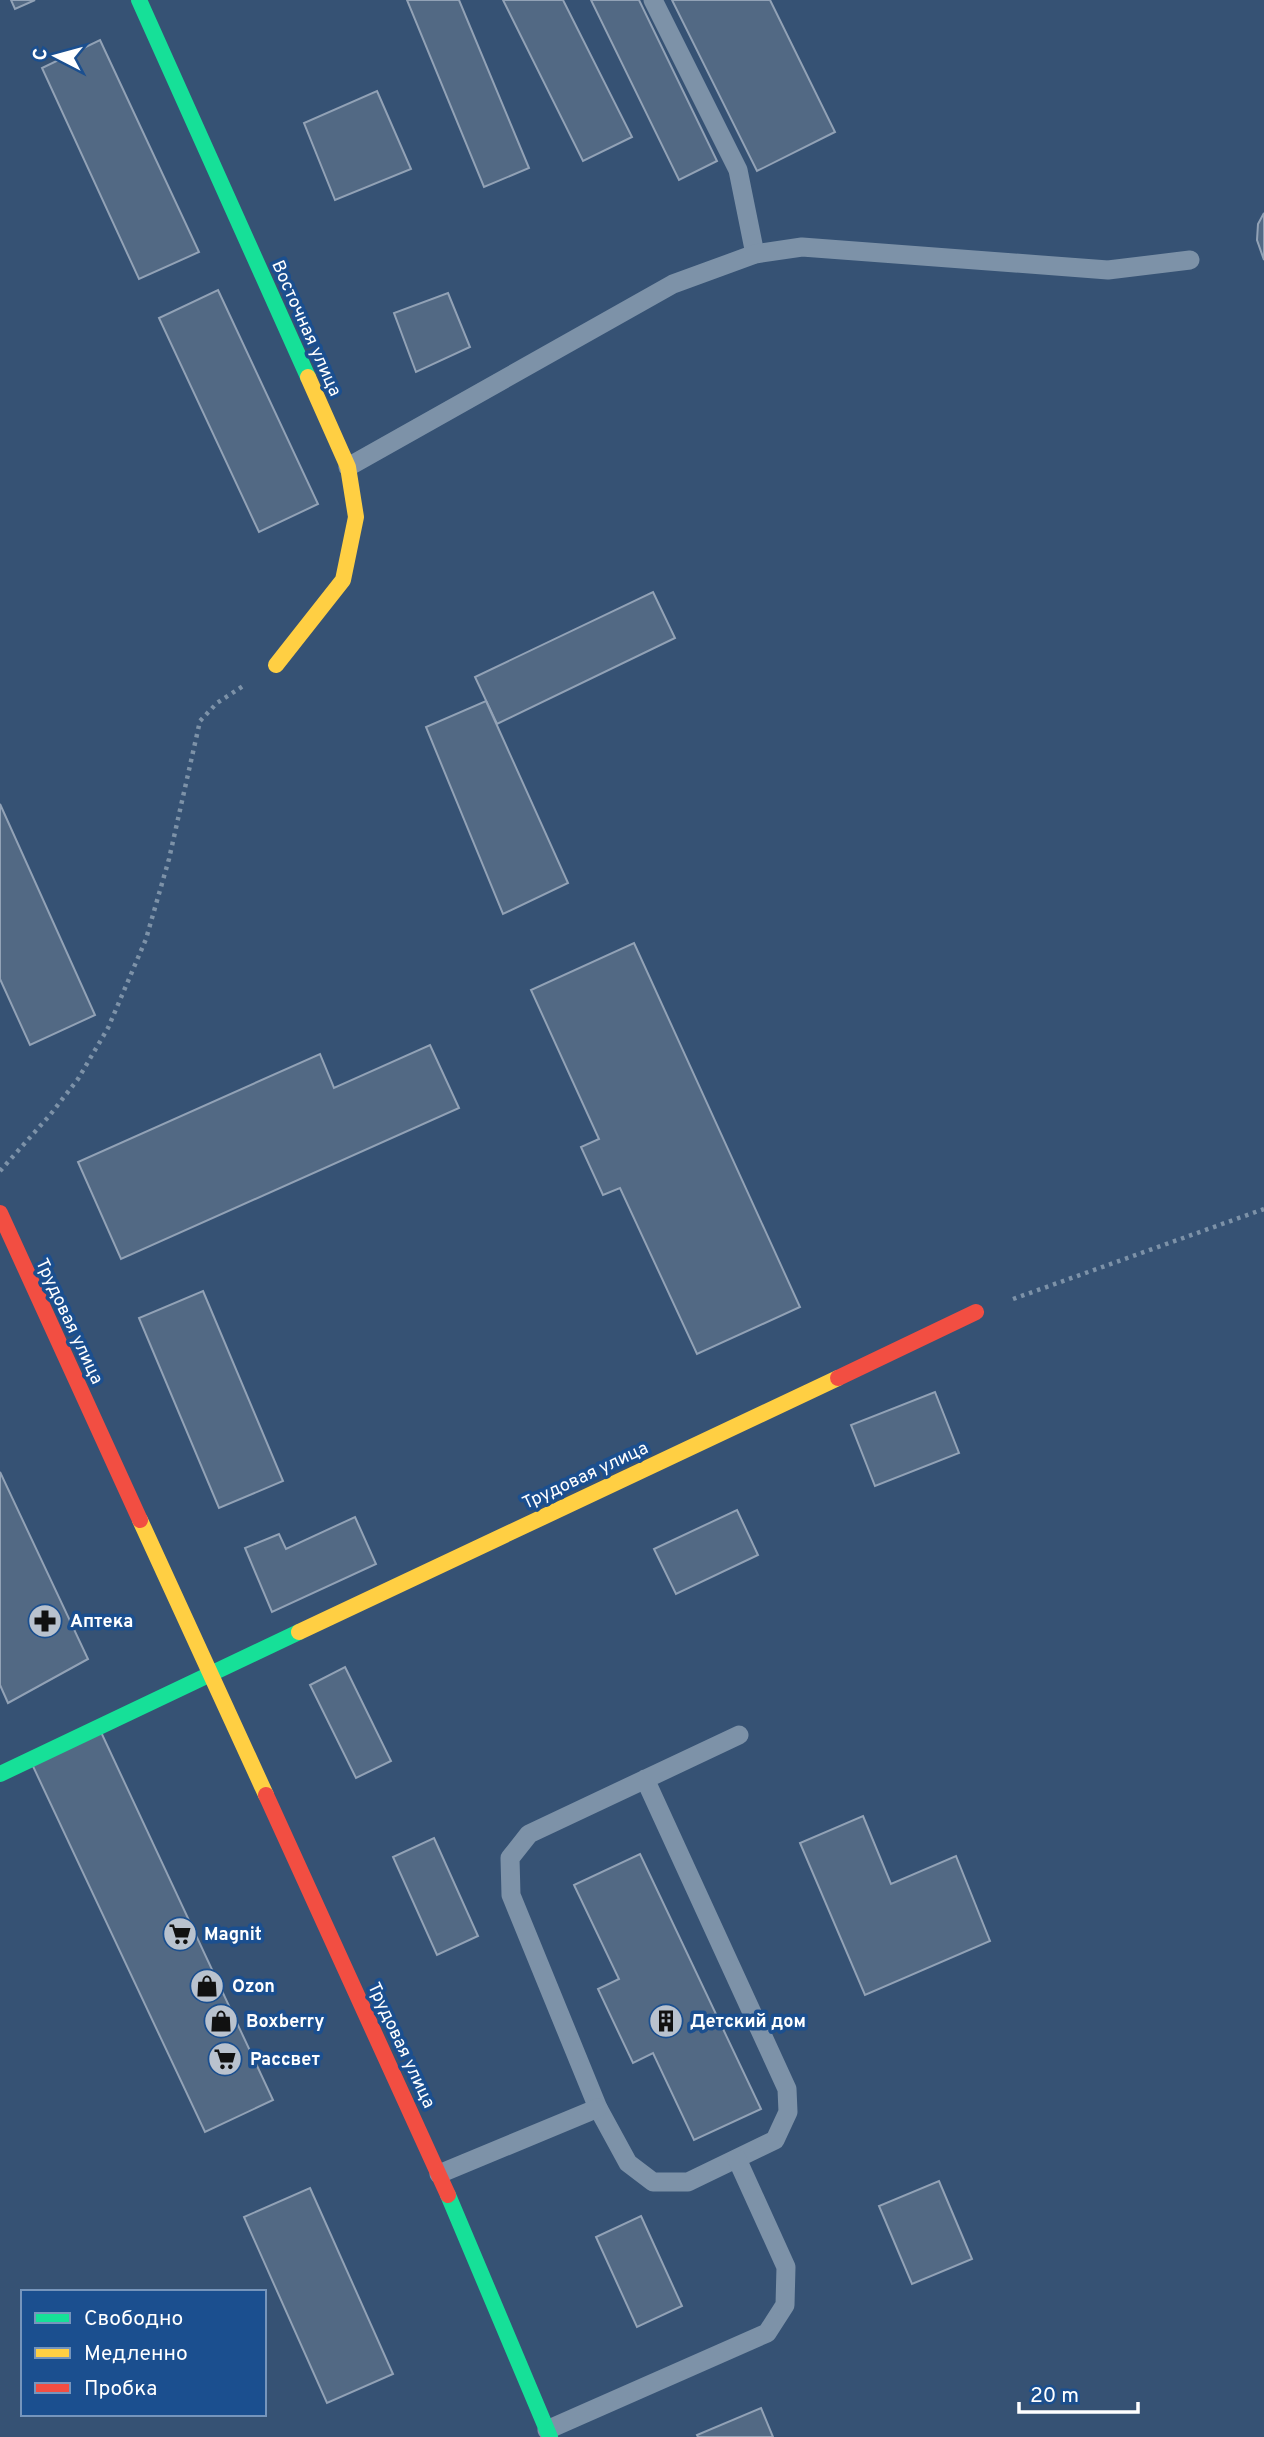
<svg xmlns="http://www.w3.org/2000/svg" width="1264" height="2437" font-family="Overpass,sans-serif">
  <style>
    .building { fill: #526984; stroke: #92a2b6; stroke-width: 2 }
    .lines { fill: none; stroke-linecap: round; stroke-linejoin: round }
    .path { stroke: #7d92a8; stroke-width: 4.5; stroke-dasharray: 3.5 5; stroke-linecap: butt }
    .lane { stroke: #7d92a8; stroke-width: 19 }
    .fast { stroke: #16e098; stroke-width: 16 }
    .slow { stroke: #ffcf43; stroke-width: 16 }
    .jam { stroke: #f24e42; stroke-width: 16 }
    .labels { text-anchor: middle; stroke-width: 7; stroke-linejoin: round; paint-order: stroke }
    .street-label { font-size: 18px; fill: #fff; stroke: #1b4f8f }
    .poi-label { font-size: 18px; font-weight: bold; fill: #fff; stroke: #1b4f8f; text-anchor: start }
  </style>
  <rect width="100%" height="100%" fill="#365274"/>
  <!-- building -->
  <g class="building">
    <polygon points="11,0 35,0 15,9"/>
    <polygon points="407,0 459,0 529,168 484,187"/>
    <polygon points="503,0 563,0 632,137 583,161"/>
    <polygon points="591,0 639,0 717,161 679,180"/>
    <polygon points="672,0 770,0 835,132 757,171"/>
    <polygon points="100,40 199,252 139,279 42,68"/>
    <polygon points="377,91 411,169 335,200 304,123"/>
    <polygon points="1264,213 1264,260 1257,240 1258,224"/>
    <polygon points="218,290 318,504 259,532 159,318"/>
    <polygon points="448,293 470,347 416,372 394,313"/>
    <polygon points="653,592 675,638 497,724 475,677"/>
    <polygon points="486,701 568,883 503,914 426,727"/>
    <polygon points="0,804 95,1015 30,1045 0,979"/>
    <polygon points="634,943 800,1307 697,1354 620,1188 603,1195 581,1147 599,1139 531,990"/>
    <polygon points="430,1045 459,1108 121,1259 78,1162 320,1054 334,1088"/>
    <polygon points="203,1291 283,1481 219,1508 139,1318"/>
    <polygon points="935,1392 959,1453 875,1486 851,1425"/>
    <polygon points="0,1472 88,1659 8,1703 0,1685"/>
    <polygon points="737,1510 758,1555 676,1594 654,1549"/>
    <polygon points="355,1517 376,1564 272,1612 245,1548 279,1534 286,1549"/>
    <polygon points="345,1667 391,1761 356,1778 310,1685"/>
    <polygon points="100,1730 273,2100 205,2132 31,1762"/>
    <polygon points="863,1816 891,1884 956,1856 990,1941 865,1995 800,1843"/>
    <polygon points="434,1838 478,1936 437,1955 393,1857"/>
    <polygon points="640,1854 761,2109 694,2140 653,2053 633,2063 598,1989 619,1979 574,1885"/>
    <polygon points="939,2181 972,2259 912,2284 879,2206"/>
    <polygon points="310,2188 393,2374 327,2403 244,2217"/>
    <polygon points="641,2216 682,2306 637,2327 596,2237"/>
    <polygon points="761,2408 773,2437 698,2437 697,2435"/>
  </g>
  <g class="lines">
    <!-- path -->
    <g class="path">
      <polyline points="0,1171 50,1115 78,1079 108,1028 146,939 169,859 200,721 217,703 243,686"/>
      <polyline points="1013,1299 1264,1209"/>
    </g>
    <!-- lane -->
    <g class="lane">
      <polyline points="653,0 738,170 755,254"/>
      <polyline points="348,467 673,284 755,254 802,247 1108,270 1190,260"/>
      <polyline points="645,1779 787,2089 788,2112 775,2140 688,2182 653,2182 628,2163 598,2108 511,1895 510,1858 529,1834 739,1735"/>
      <polyline points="439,2174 598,2108"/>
      <polyline points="547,2430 767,2333 785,2305 786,2267 737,2159"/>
    </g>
    <!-- fast -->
    <g class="fast">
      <polyline points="139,0 308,377"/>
      <polyline points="0,1774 299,1632"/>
      <polyline points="448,2195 550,2437"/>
    </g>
    <!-- slow -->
    <g class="slow">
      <polyline points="276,665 343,580 356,517 348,467 308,377"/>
      <polyline points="140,1520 266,1795"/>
      <polyline points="299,1632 838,1378"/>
    </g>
    <!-- jam -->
    <g class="jam">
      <polyline points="0,1213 140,1520"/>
      <polyline points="838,1378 976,1312"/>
      <polyline points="266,1795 448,2195"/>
    </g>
  </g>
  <!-- icons -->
  <defs>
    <g id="pharmacy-disc" transform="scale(1.75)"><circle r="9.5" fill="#b9c2ce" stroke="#1b4f8f"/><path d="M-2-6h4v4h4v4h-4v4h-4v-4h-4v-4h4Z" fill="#111"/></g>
    <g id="supermarket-disc" transform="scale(1.75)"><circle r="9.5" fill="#b9c2ce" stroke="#1b4f8f"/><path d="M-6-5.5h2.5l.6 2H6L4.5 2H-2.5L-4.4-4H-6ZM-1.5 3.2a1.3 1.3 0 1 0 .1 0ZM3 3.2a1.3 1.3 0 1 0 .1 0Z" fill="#111"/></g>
    <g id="shop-disc" transform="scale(1.75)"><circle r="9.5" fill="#b9c2ce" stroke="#1b4f8f"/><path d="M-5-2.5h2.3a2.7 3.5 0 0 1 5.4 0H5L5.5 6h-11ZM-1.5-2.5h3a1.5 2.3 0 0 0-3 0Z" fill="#111"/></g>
    <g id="building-disc" transform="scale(1.75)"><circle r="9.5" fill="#b9c2ce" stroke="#1b4f8f"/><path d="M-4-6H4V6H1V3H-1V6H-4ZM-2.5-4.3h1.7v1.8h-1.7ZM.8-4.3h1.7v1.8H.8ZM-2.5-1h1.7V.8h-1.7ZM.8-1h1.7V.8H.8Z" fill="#111"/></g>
  </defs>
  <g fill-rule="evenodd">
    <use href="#pharmacy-disc" x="45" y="1621"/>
    <use href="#supermarket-disc" x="180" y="1934"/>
    <use href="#shop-disc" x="207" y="1986"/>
    <use href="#shop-disc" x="221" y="2021"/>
    <use href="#building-disc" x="666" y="2021"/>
    <use href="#supermarket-disc" x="225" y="2059"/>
  </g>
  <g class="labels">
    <!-- street labels -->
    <g class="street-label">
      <text transform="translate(307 328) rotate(66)" y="6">Восточная улица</text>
      <text transform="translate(70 1321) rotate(65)" y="6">Трудовая улица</text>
      <text transform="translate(585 1475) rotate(-25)" y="6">Трудовая улица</text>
      <text transform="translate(402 2045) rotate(65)" y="6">Трудовая улица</text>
    </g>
    <!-- poi labels -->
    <g class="poi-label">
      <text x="70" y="1627">Аптека</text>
      <text x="204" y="1940">Magnit</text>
      <text x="232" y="1992">Ozon</text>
      <text x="246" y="2027">Boxberry</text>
      <text x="690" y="2027">Детский дом</text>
      <text x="250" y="2065">Рассвет</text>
    </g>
  </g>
  <!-- legend -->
  <rect x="21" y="2290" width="245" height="126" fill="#1b4f8f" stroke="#7695bc" stroke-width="2"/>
  <rect x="35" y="2313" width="35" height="10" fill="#16e098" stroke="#7695bc" stroke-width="2"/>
  <text x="84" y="2325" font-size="21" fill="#ffffff">Свободно</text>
  <rect x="35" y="2348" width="35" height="10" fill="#ffcf43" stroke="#7695bc" stroke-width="2"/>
  <text x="84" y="2360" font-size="21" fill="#ffffff">Медленно</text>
  <rect x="35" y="2383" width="35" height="10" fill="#f24e42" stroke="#7695bc" stroke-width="2"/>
  <text x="84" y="2395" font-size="21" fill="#ffffff">Пробка</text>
  <!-- north arrow -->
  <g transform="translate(56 56) rotate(276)" stroke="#1b4f8f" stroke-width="5" paint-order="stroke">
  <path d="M0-5L12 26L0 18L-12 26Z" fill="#ffffff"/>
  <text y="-10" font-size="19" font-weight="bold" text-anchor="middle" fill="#ffffff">С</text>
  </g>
  <!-- scale -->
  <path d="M1019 2402v10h119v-10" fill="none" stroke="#ffffff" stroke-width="3.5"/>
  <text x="1030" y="2402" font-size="21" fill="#ffffff" stroke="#1b4f8f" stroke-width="5" paint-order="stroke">20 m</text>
</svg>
